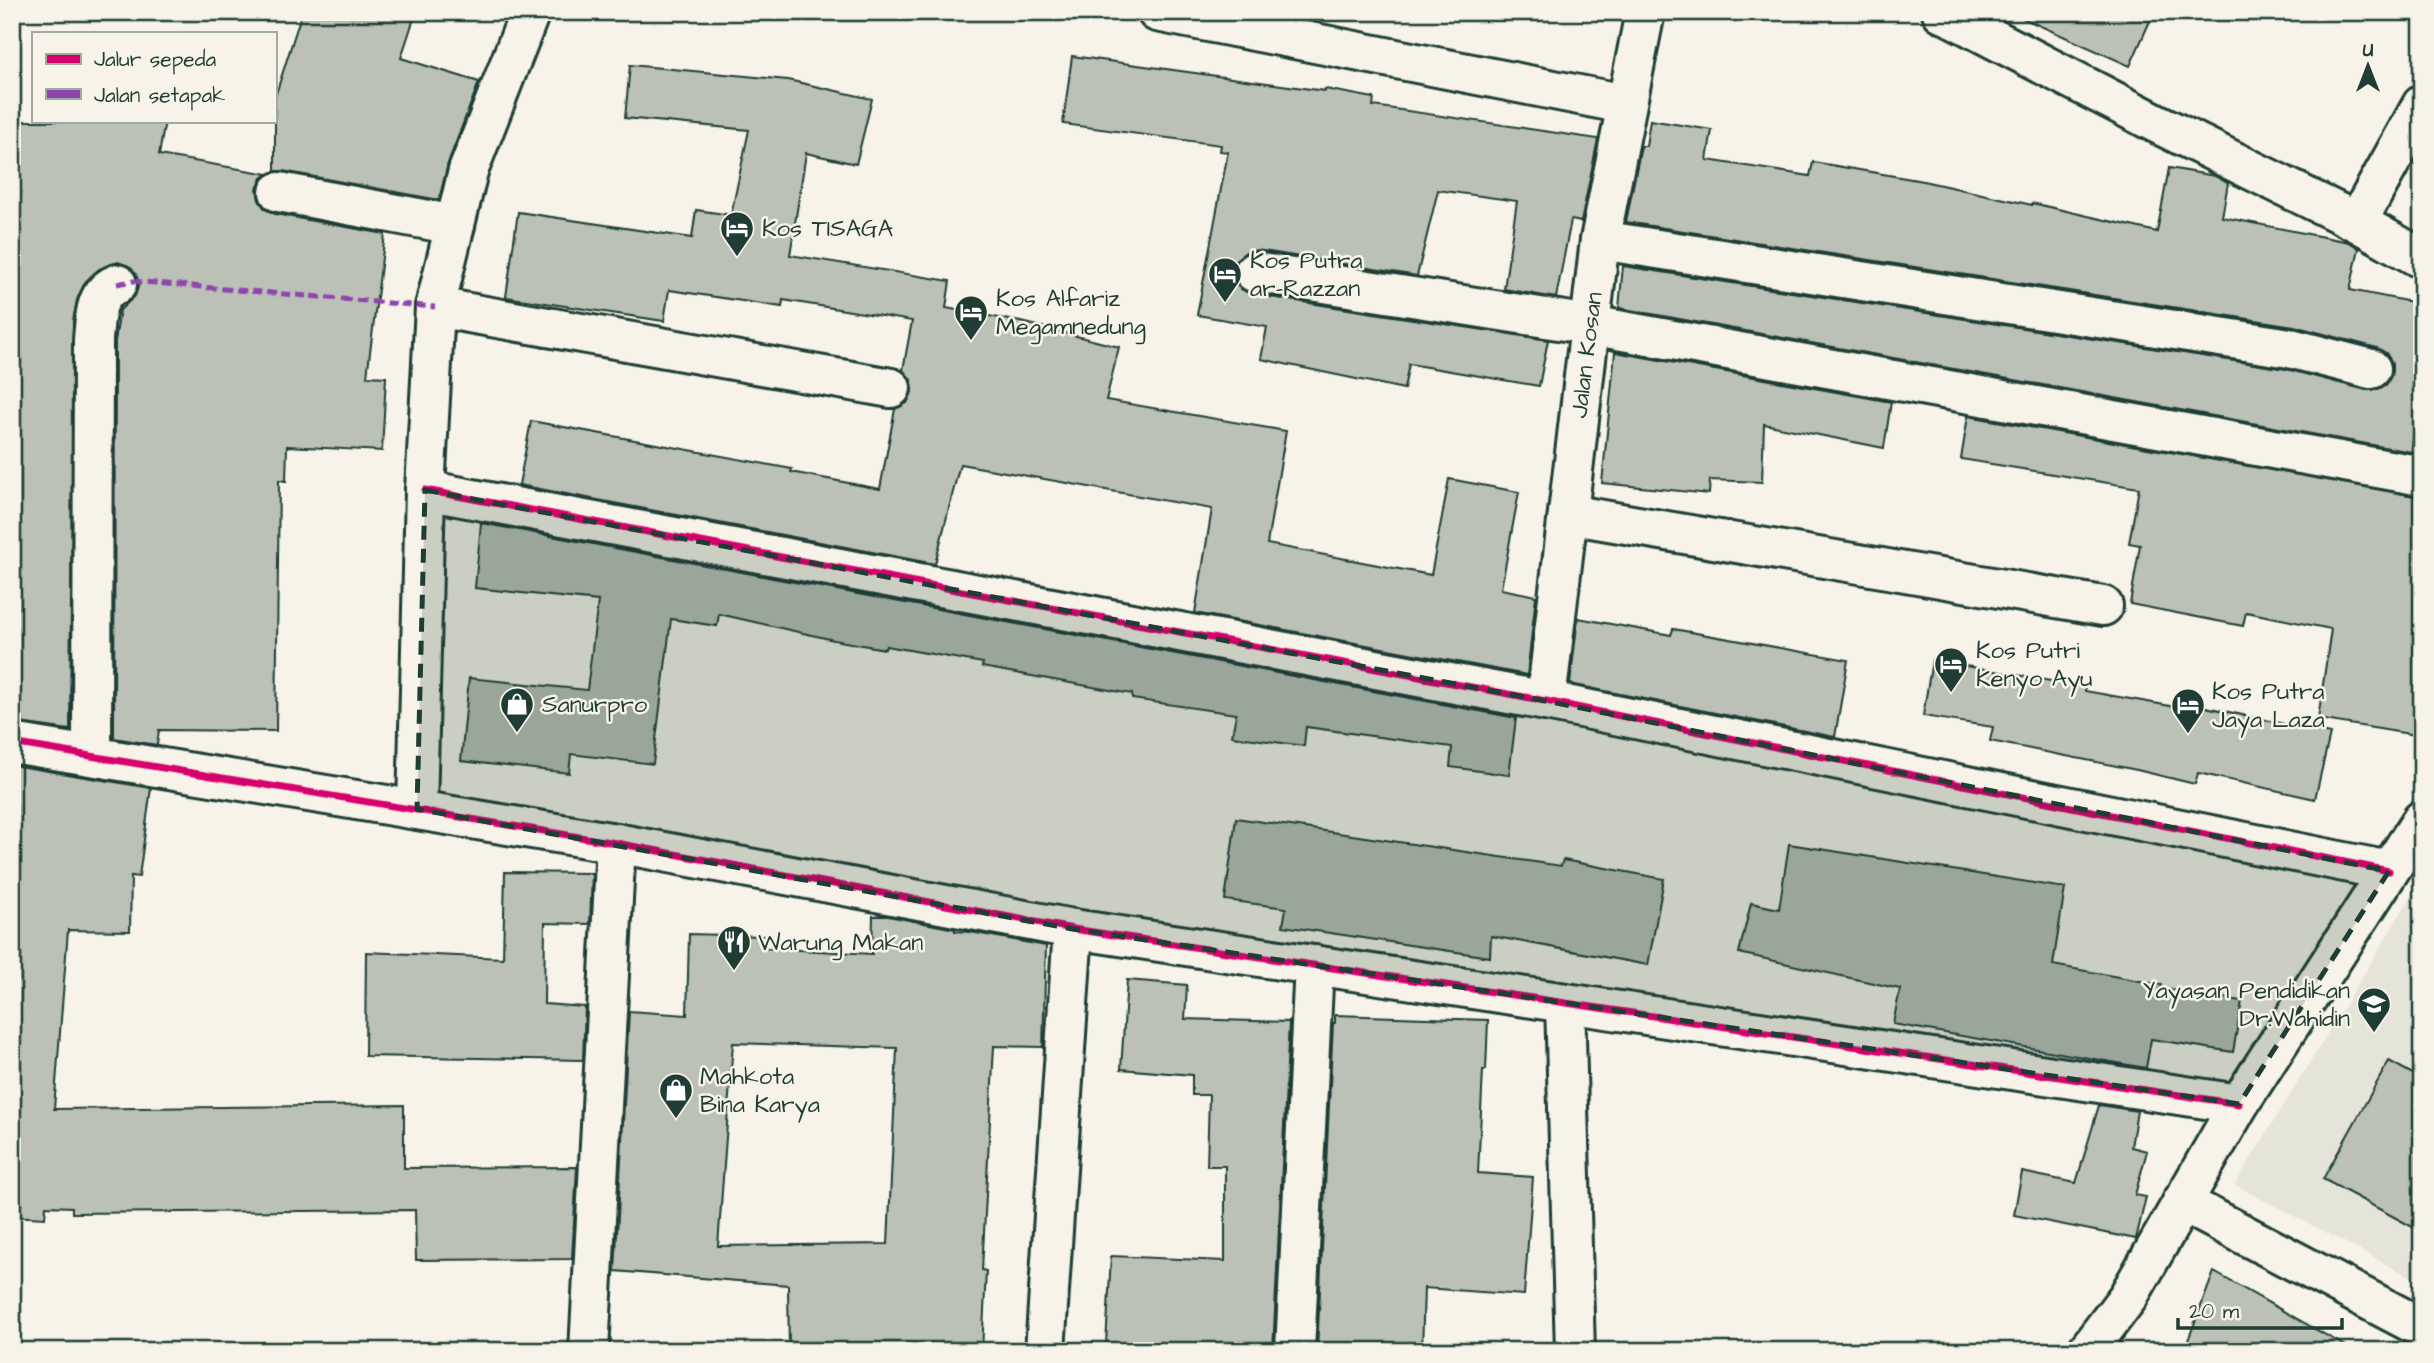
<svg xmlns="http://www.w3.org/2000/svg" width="2434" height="1363" font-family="'Architects Daughter',sans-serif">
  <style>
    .built { fill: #e5e4d9 }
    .building { fill: #bbc1b6; stroke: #1f3d34; stroke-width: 2; fill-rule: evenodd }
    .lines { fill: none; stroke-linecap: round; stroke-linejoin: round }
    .minor-casing { stroke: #1f3d34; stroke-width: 44 }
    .minor { stroke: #f7f3e8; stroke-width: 38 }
    .quiet { stroke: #8e44ad; stroke-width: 5; stroke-dasharray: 10 5; stroke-linecap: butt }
    .cycleway-casing { stroke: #f7f3e8; stroke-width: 11 }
    .cycleway { stroke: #d6006c; stroke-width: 7 }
    .marked { fill: #1f3d34; fill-opacity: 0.2; stroke: #1f3d34; stroke-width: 5; stroke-dasharray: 14 9; stroke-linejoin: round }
    .labels { text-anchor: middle; stroke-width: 5; stroke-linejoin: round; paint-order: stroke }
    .poi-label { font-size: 24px; fill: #1f3d34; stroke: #f7f3e8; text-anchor: start }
    .street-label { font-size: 24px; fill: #1f3d34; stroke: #f7f3e8 }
  </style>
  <rect width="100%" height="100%" fill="#f7f3e8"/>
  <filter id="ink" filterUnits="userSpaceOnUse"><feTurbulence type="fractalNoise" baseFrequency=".0143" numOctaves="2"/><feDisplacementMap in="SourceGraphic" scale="14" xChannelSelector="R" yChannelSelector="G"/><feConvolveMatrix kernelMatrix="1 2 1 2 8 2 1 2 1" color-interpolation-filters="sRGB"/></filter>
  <g filter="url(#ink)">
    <!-- built -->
    <polygon class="built" points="2420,882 2422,883 2422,1283 2235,1185"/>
    <!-- building -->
    <g class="building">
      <polygon points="302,12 416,12 401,58 479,82 448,163 439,200 283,171 275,171 275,97"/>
      <polygon points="2009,12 2154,12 2130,66"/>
      <polygon points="1072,56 1325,91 1325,89 1374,98 1373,106 1598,139 1581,222 1571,220 1556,298 1504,289 1517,201 1438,190 1417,276 1257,250 1246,252 1237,259 1233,268 1234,280 1241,289 1251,294 1548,340 1539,386 1409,364 1404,389 1261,359 1267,327 1197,315 1228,152 1220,151 1221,145 1063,124"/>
      <polygon points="630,65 788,80 872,99 856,164 806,153 790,255 950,281 946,308 1026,323 1119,347 1106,400 1286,431 1267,544 1431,575 1449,479 1519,492 1501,589 1536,596 1527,675 1195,613 1212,509 960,464 935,564 519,485 531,421 792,469 791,472 880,489 895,409 907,403 912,392 911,380 903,370 912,321 783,300 782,307 669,290 664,321 506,297 518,212 692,238 696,210 731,215 749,130 625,118"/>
      <polygon points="1650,120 1712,130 1707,160 1810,176 1813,162 1923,181 2032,205 2032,203 2157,232 2169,168 2215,176 2228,183 2222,217 2349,242 2359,248 2350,290 2422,304 2422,388 2411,452 1619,308 1623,266 2286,369 2366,390 2376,390 2386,385 2392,374 2392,363 2386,353 2377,348 2294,326 1626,222 1641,146 1646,146"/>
      <polygon points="12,121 165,121 159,155 268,174 262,178 257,189 259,200 265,209 275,214 385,234 367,376 386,377 382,451 287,446 286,481 279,480 276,731 159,730 157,745 114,738 115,341 120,310 135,296 139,284 136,274 129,266 118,262 99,269 85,282 77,300 73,321 70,730 12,722"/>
      <polygon points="1615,352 1891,402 1884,448 1764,424 1762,482 1710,480 1709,494 1602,483"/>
      <polygon points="1968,416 2422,497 2422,736 2318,719 2331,629 2246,612 2243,626 2130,604 2140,545 2129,543 2139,488 1961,459"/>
      <polygon points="481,523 1516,718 1509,775 1450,767 1452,747 1306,727 1304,746 1232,736 1236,714 1132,699 1132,694 982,667 983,663 886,646 885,649 834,640 719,614 717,626 671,619 653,764 571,754 569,773 461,761 469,678 587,690 598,601 475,588"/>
      <polygon points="1578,618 1671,635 1673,629 1848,660 1835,737 1570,684"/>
      <polygon points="1932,660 2085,687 2085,691 2176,707 2178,701 2330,734 2315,799 2198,773 2195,784 2137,770 1990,741 1993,727 1923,716"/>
      <polygon points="12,765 151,788 139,877 131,876 130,931 68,930 54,1109 404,1105 404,1168 577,1167 572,1259 416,1260 415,1210 72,1213 72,1207 46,1206 45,1218 12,1216 12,944 17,944 17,806 12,805"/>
      <polygon points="1236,818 1561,866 1563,860 1664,879 1648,965 1491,936 1490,957 1283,926 1286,908 1225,900"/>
      <polygon points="1789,844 2065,888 2053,965 2162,985 2161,988 2242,1001 2233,1052 2151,1039 2146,1068 1893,1024 1900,989 1739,953 1751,903 1779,909"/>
      <polygon points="505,872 592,873 590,924 545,923 544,1004 585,1007 583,1060 365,1056 366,952 503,958"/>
      <path d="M873,916H888L955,929V931L970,932L1046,946L1043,1047L994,1046L982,1270L986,1271L982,1351H789L788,1285L615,1271L629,1011L687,1015L689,934L764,936L763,948L872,954ZM733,1043L897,1048L888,1244L718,1246Z"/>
      <polygon points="1127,980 1187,985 1185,1019 1289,1022 1273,1351 1176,1351 1176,1347 1106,1344 1111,1256 1225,1261 1225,1166 1207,1166 1209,1095 1192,1095 1192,1075 1121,1069"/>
      <polygon points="1335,1015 1488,1020 1486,1070 1483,1070 1478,1173 1533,1177 1524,1295 1424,1288 1422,1351 1317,1351 1333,1023 1335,1023"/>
      <polygon points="2389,1061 2422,1079 2422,1232 2323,1179"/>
      <polygon points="2099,1105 2137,1111 2131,1147 2147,1151 2135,1195 2146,1197 2136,1239 2014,1215 2022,1172 2076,1183"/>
      <polygon points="2214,1272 2354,1351 2184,1351"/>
    </g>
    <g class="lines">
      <!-- minor casing -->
      <g class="minor-casing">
        <g id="minor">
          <polyline points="1157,12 1625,104"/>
          <polyline points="1942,12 2156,123 2357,222 2422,259"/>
          <polyline points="279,192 455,225"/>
          <polyline points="2357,222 2422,105"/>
          <polyline points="1600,240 2290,348 2371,369"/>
          <polyline points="1254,272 1590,325 2422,476"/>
          <polyline points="435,307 891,388"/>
          <polyline points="425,490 1546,701 2389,871"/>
          <polyline points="1568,514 2103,606"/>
          <polyline points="1546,701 1600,240 1645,12"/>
          <polyline points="12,743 616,843 1073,929 2239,1104"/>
          <path d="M92,756L93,340C95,318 94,293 117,284"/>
          <polyline points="417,809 425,490 435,307 468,171 530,12"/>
          <polyline points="1565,1003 1575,1351"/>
          <polyline points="2182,1202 2422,1328"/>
          <polyline points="589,1351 616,843"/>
          <polyline points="1045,1351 1073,929"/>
          <polyline points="1295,1351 1314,965"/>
          <polyline points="2087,1351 2128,1297 2239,1104 2422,820"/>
        </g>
      </g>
      <!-- minor -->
      <use href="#minor" class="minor"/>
      <!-- quiet -->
      <polyline class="quiet" points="117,284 132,281 435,307"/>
      <!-- cycleway casing -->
      <g class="cycleway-casing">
        <g id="cycleway">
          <polyline points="425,490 1546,701 2389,871"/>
          <polyline points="12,743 616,843 1073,929 2239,1104"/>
        </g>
      </g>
      <!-- cycleway -->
      <use href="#cycleway" class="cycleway"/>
    </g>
  </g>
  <!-- marked area -->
  <path class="marked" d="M425,490L1546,701L2389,871L2239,1104L1073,929L417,809Z"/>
  <!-- icons -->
  <defs>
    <g id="hotel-pin" transform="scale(1.75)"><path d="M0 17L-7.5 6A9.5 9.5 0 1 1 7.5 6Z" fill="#1f3d34" stroke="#f7f3e8"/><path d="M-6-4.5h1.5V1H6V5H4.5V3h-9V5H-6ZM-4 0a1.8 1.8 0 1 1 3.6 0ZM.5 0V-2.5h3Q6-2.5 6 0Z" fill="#fff"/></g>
    <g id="shop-pin" transform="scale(1.75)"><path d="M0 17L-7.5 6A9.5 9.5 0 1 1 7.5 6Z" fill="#1f3d34" stroke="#f7f3e8"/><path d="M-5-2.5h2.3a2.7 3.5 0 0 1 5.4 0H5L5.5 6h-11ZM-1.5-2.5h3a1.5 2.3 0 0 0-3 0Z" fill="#fff"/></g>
    <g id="restaurant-pin" transform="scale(1.75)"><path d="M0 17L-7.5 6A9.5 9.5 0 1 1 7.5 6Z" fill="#1f3d34" stroke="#f7f3e8"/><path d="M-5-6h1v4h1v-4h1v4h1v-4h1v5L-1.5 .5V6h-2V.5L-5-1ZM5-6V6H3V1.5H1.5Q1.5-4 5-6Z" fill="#fff"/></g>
    <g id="school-pin" transform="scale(1.75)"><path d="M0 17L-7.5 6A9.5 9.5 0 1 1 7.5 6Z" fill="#1f3d34" stroke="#f7f3e8"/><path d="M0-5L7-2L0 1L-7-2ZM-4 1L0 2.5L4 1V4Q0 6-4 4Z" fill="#fff"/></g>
  </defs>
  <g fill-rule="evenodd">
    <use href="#hotel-pin" x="737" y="228"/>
    <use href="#hotel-pin" x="1225" y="274"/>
    <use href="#hotel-pin" x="971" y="312"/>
    <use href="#hotel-pin" x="1951" y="664"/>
    <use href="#shop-pin" x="517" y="704"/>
    <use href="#hotel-pin" x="2188" y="705"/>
    <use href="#restaurant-pin" x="734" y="942"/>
    <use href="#school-pin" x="2374" y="1004"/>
    <use href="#shop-pin" x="676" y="1090"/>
  </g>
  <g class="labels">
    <!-- poi labels -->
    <g class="poi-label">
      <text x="762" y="236">Kos TISAGA</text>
      <text x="1250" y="268">Kos Putra<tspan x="1250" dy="28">ar-Razzan</tspan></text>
      <text x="996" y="306">Kos Alfariz<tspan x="996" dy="28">Megamnedung</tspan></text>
      <text x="1976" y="658">Kos Putri<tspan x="1976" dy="28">Kenyo Ayu</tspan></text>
      <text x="2212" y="699">Kos Putra<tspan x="2212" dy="28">Jaya Laza</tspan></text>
      <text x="542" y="712">Sanurpro</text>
      <text x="758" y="950">Warung Makan</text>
      <text x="2350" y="998" text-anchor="end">Yayasan Pendidikan<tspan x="2350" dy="28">Dr.Wahidin</tspan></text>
      <text x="700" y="1084">Mahkota<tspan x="700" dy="28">Bina Karya</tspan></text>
    </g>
    <!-- street labels -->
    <g class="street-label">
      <text transform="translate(1586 355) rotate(-83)" y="8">Jalan Kosan</text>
    </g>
  </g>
  <!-- margin -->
  <rect width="2434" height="1363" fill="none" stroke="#f7f3e8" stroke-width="42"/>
  <rect x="21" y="21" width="2392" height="1321" fill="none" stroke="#1f3d34" stroke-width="2.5" filter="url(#ink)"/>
  <!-- legend -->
  <rect x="32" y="32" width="245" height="91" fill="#f7f3e8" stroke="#a1aaa0" stroke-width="2"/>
  <rect x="46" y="54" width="35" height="10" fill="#d6006c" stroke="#a1aaa0" stroke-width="2"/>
  <text x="94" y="66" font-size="21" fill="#1f3d34">Jalur sepeda</text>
  <rect x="46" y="89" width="35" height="10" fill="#8e44ad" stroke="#a1aaa0" stroke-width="2"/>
  <text x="94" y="102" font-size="21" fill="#1f3d34">Jalan setapak</text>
  <!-- north arrow -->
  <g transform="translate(2368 66)" stroke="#f7f3e8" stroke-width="5" paint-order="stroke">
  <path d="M0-5L12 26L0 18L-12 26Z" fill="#1f3d34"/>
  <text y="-10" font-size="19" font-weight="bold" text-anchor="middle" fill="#1f3d34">U</text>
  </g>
  <!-- scale -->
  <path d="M2178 1318v10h164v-10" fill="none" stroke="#1f3d34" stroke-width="3.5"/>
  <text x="2189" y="1318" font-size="21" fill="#1f3d34" stroke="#f7f3e8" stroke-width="5" paint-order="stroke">20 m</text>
</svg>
